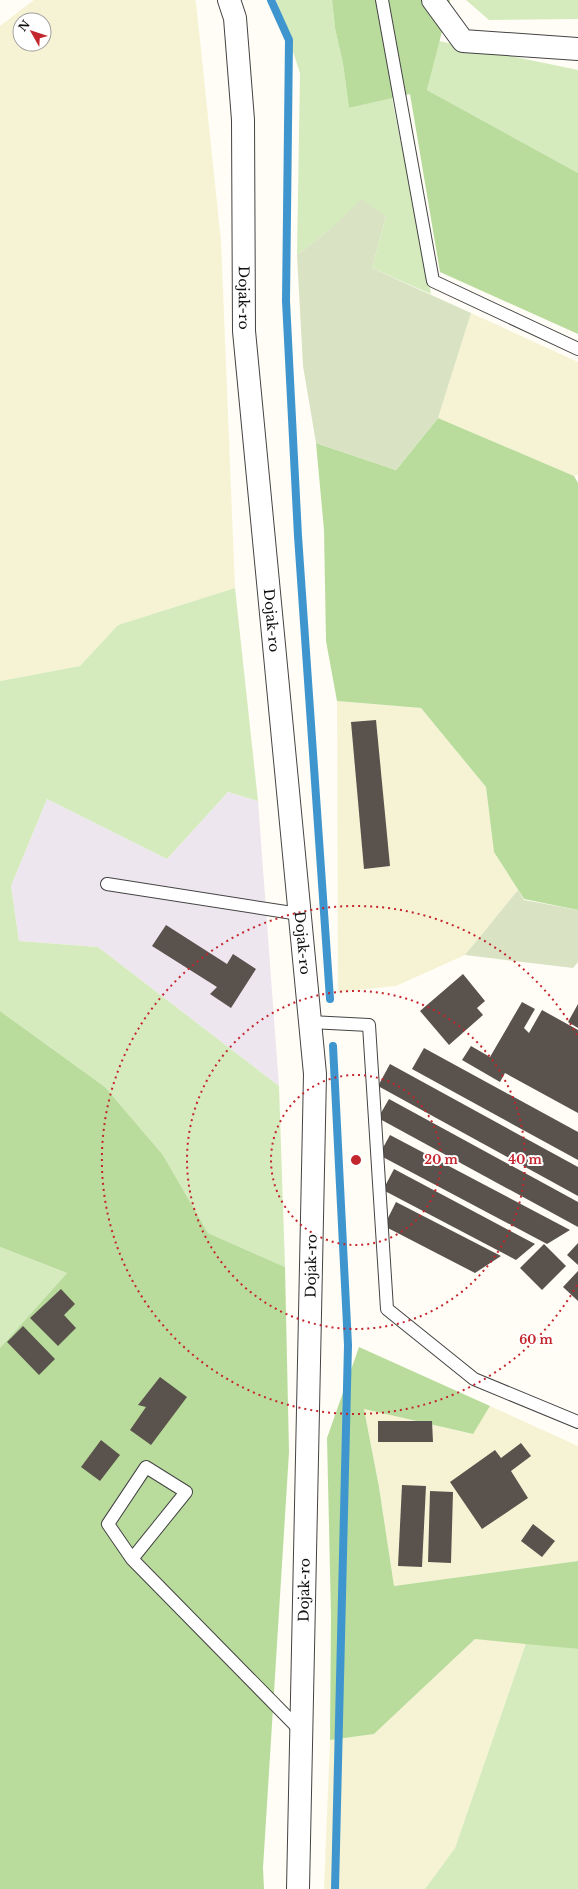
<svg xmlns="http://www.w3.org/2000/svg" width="578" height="1889" font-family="'Libre Baskerville',serif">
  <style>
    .industrial { fill: #eee6ef }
    .farmland { fill: #f6f3d4; fill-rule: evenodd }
    .green { fill: #d5ebbd }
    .forest { fill: #b9dc9c }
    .cemetery { fill: #d9e3c4 }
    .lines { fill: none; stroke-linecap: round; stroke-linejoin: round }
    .stream { stroke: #3f96cf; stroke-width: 8 }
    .building { fill: #5a524d }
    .service-casing { stroke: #444; stroke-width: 14 }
    .minor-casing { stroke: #444; stroke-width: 24 }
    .service { stroke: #fff; stroke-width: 12 }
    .minor { stroke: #fff; stroke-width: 22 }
    .ring { fill: none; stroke: #c4262e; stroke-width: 2; stroke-dasharray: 2 4 }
    .labels { text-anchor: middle; stroke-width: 4; stroke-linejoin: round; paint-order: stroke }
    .street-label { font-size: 14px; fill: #111; stroke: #fff }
    .centre { fill: #c4262e; stroke: #fff; stroke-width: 2 }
    .ring-label { font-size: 12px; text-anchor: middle; font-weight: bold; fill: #c4262e; stroke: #fff; stroke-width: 4; stroke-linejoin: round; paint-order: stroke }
  </style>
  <rect width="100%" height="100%" fill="#fffdf5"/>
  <!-- industrial -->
  <polygon class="industrial" points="228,792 258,801 279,1086 98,947 19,941 11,886 47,799 167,859"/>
  <!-- farmland -->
  <g class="farmland">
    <path d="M34,0H195L196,2L221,241L235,588L118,625L80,666L0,681V26ZM20,20H44V44H20Z"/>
    <polygon points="471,313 578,362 578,475 574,476 438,418"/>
    <polygon points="337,701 421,708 486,787 494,852 518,890 465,955 396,986 338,992"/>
    <polygon points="490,1406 578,1446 578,1561 394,1586 379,1487 364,1409 472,1434"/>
    <polygon points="475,1639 526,1643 455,1848 425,1889 324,1889 330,1740 374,1734"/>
  </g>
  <!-- green -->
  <g class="green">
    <polygon points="276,0 332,0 335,28 343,64 349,108 392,98 431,294 372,268 386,216 329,230 297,255 300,73"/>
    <polygon points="466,0 578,0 578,19 489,20"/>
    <polygon points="439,41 578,70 578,173 427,90"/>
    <polygon points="235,588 258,801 228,792 167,859 47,799 11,886 19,941 98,947 279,1086 285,1267 208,1233 163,1155 105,1087 0,1011 0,681 80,666 118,625"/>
    <polygon points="0,1247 67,1273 0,1348"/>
    <polygon points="526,1643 578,1649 578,1889 425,1889 455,1848"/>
  </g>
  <!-- forest -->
  <g class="forest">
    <polygon points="332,0 450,0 427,90 578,173 578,334 440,272 410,94 349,108 343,64 335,28"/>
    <polygon points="438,418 574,476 578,483 578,910 524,899 494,852 486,787 421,708 337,701 326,641 324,530 316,443 396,470"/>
    <polygon points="0,1011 105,1087 163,1155 208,1233 285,1267 289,1452 263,1868 264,1889 0,1889 0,1348 67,1273 0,1247"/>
    <polygon points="359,1347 490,1406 473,1434 364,1409 379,1487 394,1586 578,1561 578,1649 475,1639 374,1734 330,1740 331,1615 327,1438"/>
  </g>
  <!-- cemetery -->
  <g class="cemetery">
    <polygon points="362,199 386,216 372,268 471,313 438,418 396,470 316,443 303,366 297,255 329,230"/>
    <polygon points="518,890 524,900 578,910 578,962 573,968 465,955"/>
  </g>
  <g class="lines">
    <!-- stream -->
    <g class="stream">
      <polyline points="271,0 289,40 286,301 298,536 330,999"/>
      <polyline points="333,1046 348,1345 335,1889"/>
    </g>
  </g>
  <!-- building -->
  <g class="building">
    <polygon points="376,720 390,866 364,869 351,722"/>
    <polygon points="166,925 227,964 233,954 256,969 231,1008 210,994 217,987 152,946"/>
    <polygon points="463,974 485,1001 477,1008 483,1015 449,1045 420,1011"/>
    <polygon points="522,1002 535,1009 524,1028 529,1033 542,1010 578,1030 578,1113 505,1073 500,1082 462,1060 471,1046 490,1057"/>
    <polygon points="578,1004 578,1028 568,1022"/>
    <polygon points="424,1048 578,1132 578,1160 412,1069"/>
    <polygon points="390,1064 578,1167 578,1196 378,1086"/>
    <polygon points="389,1099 578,1202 578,1227 378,1118"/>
    <polygon points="390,1135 570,1230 547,1244 379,1155"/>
    <polygon points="394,1169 535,1244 516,1260 383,1190"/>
    <polygon points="396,1202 501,1256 475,1273 384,1226"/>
    <polygon points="578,1243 578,1265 567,1255"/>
    <polygon points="544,1244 566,1266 542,1290 520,1268"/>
    <polygon points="578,1271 578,1301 563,1287"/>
    <polygon points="61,1289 75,1304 64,1315 76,1328 58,1346 30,1318"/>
    <polygon points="23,1326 55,1359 39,1375 7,1342"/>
    <polygon points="160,1377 187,1397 151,1445 130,1430 146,1407 138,1405"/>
    <polygon points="378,1421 432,1421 433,1442 378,1442"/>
    <polygon points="101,1440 120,1455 100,1481 81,1467"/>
    <polygon points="521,1443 531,1456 511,1471 528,1498 482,1529 450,1482 495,1450 501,1458"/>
    <polygon points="402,1485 426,1486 422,1567 398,1566"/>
    <polygon points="430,1491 453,1492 451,1563 428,1562"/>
    <polygon points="533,1524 555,1541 542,1557 521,1541"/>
  </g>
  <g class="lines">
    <!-- service casing -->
    <g class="service-casing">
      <g id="service">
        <polyline points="382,0 433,281 578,349"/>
        <polyline points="107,884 299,914"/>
        <polyline points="310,1022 369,1025 387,1309 474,1379 578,1422"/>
        <polyline points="132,1559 186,1492 146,1467 108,1524 132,1559 301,1731"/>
      </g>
    </g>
    <!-- minor casing -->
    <g class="minor-casing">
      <g id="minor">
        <path id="s1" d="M229,0L235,18L243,120L244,331L315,1074L298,1889"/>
        <polyline points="433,0 463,41 578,49"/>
      </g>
    </g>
    <!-- service -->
    <use href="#service" class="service"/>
    <!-- minor -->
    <use href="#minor" class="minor"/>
  </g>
  <!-- distance rings -->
  <g class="ring">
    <circle cx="356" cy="1160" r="85"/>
    <circle cx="356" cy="1160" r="169"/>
    <path d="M577 1285A254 254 0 1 1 577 1035"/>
  </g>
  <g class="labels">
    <!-- street labels -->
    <g class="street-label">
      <text dy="5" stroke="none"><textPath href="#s1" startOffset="299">Dojak-ro</textPath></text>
      <text dy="5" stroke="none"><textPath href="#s1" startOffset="623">Dojak-ro</textPath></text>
      <text dy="5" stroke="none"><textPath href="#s1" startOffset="947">Dojak-ro</textPath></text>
      <text transform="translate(311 1266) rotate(-89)" y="5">Dojak-ro</text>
      <text transform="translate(304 1590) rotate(-89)" y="5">Dojak-ro</text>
    </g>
  </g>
  <circle cx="356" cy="1160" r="6" class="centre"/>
  <g class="ring-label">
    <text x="441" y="1164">20 m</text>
    <text x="525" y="1164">40 m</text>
    <text x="536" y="1344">60 m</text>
  </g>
  <!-- north arrow -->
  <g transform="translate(32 32) rotate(309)"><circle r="19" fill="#ffffff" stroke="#a0a0a0"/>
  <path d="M0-3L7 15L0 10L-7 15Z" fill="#c4262e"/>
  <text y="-6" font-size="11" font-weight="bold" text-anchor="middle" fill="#111111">N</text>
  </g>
</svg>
